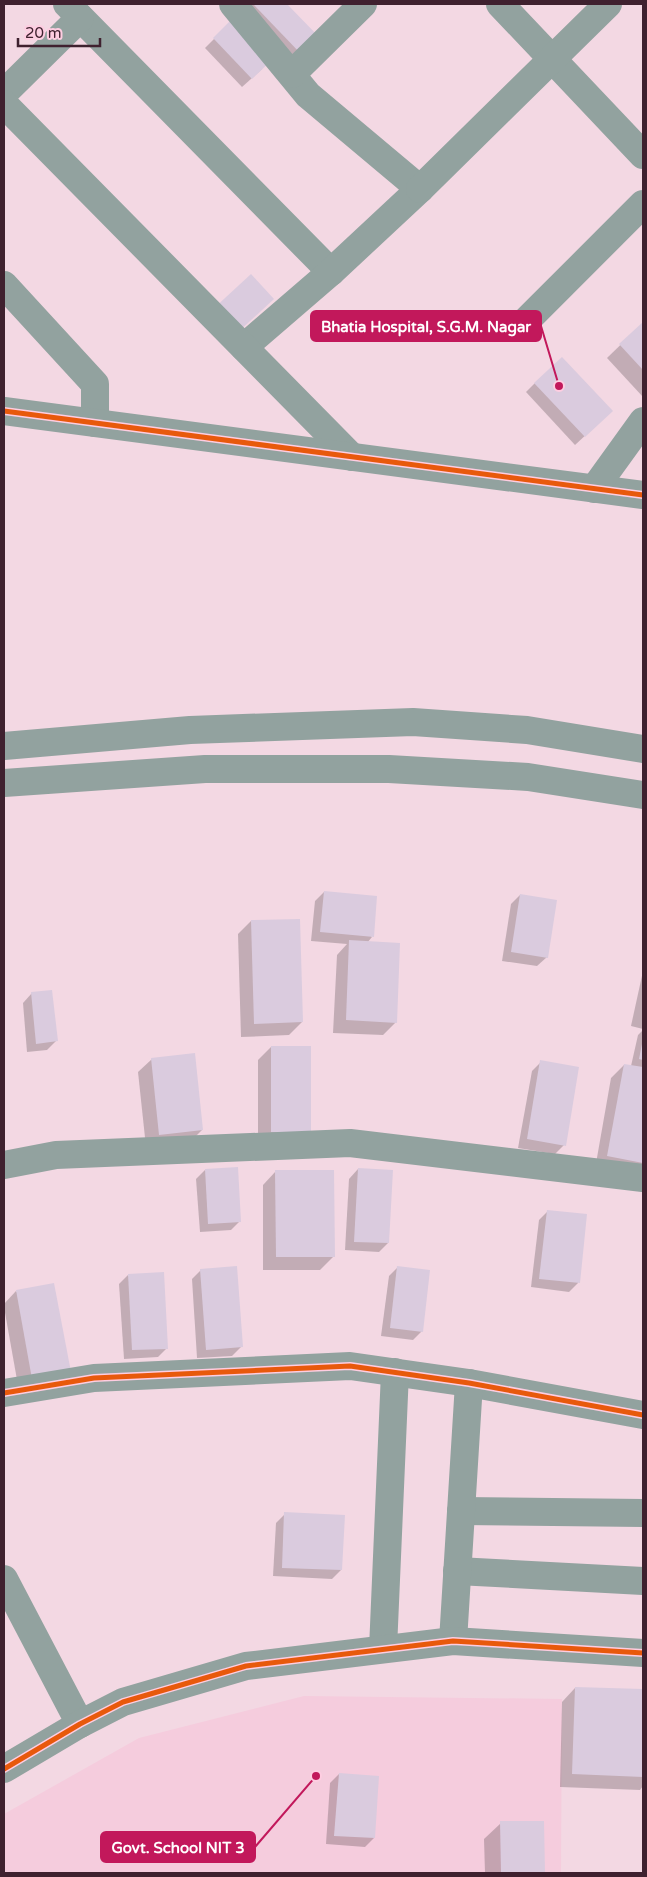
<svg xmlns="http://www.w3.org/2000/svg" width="647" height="1877" font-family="'Varela Round',sans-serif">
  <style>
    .built { fill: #f5ccdd }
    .shadow { fill: #0003 }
    .building { fill: #dacbde }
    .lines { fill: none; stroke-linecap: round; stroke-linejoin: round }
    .minor { stroke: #92a29f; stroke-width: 28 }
    .cycleway-casing { stroke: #fecde1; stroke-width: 8 }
    .cycleway { stroke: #e8590c; stroke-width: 5 }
    .leader { fill: none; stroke: #c2185b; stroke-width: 2 }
    .callout-dot { fill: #c2185b; stroke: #fecde1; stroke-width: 2 }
    .callout { fill: #c2185b; stroke: #c2185b; stroke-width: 2 }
    .callout-label { font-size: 15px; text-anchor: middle; font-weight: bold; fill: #fff }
  </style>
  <rect width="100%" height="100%" fill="#f3d8e3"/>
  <!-- built -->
  <polygon class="built" points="304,1696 562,1699 561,1873 4,1873 4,1814 139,1738"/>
  <!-- shadow -->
  <g class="shadow">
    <polygon points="247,4 285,4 318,38 292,63"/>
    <polygon points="233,20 262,69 242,87 205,48"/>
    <polygon points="643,323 643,397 607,358"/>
    <polygon points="535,383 602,420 575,445 526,392"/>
    <polygon points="324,892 372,937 367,943 396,1022 383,1035 333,1033 337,955 347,944 311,941 315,901"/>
    <polygon points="520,895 547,957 537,966 502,961 511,904"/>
    <polygon points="251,921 302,1022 289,1035 241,1037 238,934"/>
    <polygon points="643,971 643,1029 631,1026"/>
    <polygon points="32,993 56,1041 47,1050 27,1052 23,1003"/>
    <polygon points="643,1030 643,1178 595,1169 611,1078 624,1065 631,1066 638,1035"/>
    <polygon points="271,1047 297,1145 258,1145 258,1060"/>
    <polygon points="152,1059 202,1130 189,1143 146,1147 138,1072"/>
    <polygon points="541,1062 564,1145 555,1154 518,1148 532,1071"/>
    <polygon points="358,1169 388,1243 379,1252 345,1250 349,1179"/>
    <polygon points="205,1170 240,1221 231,1230 200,1232 196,1179"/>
    <polygon points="276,1171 333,1257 320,1270 263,1270 263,1185"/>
    <polygon points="548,1211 586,1216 578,1283 569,1292 531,1287 539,1220"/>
    <polygon points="398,1267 422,1331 413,1340 381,1336 389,1276"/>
    <polygon points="201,1270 241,1347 232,1356 197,1358 192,1279"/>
    <polygon points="128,1275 167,1348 158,1357 124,1359 119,1284"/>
    <polygon points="16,1291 70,1371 19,1391 4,1307 4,1304"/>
    <polygon points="285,1514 341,1570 332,1579 273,1576 276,1523"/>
    <polygon points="575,1688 643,1690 643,1786 640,1790 560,1787 562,1702"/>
    <polygon points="339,1774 374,1838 365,1847 326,1844 330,1783"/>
    <polygon points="543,1822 544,1873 485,1873 484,1839 501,1823"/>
  </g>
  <!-- building -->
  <g class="building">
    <polygon points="253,4 287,4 320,38 302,55"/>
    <polygon points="233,18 272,60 252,79 213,38"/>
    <polygon points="251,274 274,299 235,335 212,310"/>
    <polygon points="643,322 643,370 619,344"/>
    <polygon points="562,357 613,411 585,437 534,383"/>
    <polygon points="324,891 377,896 374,937 320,932"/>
    <polygon points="520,894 557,900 548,958 511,952"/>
    <polygon points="300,919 303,1022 254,1024 251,920"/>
    <polygon points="349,940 400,943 397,1023 346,1020"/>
    <polygon points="52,990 58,1041 36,1044 31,992"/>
    <polygon points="642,1044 643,1044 643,1060 639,1059"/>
    <polygon points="271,1046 311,1046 311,1133 271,1132"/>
    <polygon points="195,1053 203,1130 159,1135 151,1058"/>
    <polygon points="540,1060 579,1067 566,1146 527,1139"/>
    <polygon points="624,1064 643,1067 643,1163 607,1156"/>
    <polygon points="238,1167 241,1222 208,1224 205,1169"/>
    <polygon points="358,1168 393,1170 389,1243 354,1242"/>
    <polygon points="275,1170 334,1170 335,1257 276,1257"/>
    <polygon points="547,1210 587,1214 580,1283 539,1279"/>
    <polygon points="237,1266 243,1347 206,1350 200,1269"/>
    <polygon points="397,1266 430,1270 423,1332 390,1328"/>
    <polygon points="164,1272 168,1349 132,1350 128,1274"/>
    <polygon points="54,1283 71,1372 32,1379 16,1290"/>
    <polygon points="284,1512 345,1515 342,1570 282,1568"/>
    <polygon points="575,1687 643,1689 643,1777 572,1774"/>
    <polygon points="339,1773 379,1776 375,1838 334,1836"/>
    <polygon points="500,1821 544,1821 545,1873 501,1873"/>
  </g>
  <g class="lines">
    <!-- minor -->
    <g class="minor">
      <polyline points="67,4 331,272"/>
      <polyline points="233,4 308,95 420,189 331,272 244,347"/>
      <polyline points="500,4 643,155"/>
      <polyline points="292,74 363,4"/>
      <polyline points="4,93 80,18"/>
      <polyline points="4,104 352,457"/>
      <polyline points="420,189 608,4"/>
      <polyline points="4,285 95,384 95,423"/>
      <polyline points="524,323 643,204"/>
      <polyline points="4,411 643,495"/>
      <polyline points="594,489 643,421"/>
      <polyline points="4,746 190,730 413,722 527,730 643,749"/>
      <polyline points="4,783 205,769 389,769 528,777 643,795"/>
      <polyline points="4,1165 56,1155 350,1143 643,1178"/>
      <polyline points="4,1393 94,1378 350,1366 469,1383 643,1415"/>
      <polyline points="461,1511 643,1513"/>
      <polyline points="457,1571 643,1581"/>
      <polyline points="4,1579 80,1724"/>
      <polyline points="453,1641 469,1383"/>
      <polyline points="383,1649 395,1372"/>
      <polyline points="4,1769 80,1724 123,1702 246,1666 453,1641 643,1653"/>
    </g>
    <!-- cycleway casing -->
    <g class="cycleway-casing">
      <g id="cycleway">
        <polyline points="4,411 643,495"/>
        <polyline points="4,1393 94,1378 350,1366 469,1383 643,1415"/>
        <polyline points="4,1769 80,1724 123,1702 246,1666 453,1641 643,1653"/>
      </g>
    </g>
    <!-- cycleway -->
    <use href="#cycleway" class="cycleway"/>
  </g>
  <!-- callouts -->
  <path class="leader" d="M559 386L541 326M316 1776L255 1847"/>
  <g class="callout-dot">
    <circle cx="559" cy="386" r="5"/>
    <circle cx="316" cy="1776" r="5"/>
  </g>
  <g class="callout">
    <rect x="311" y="311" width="230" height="30" rx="5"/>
    <rect x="101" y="1832" width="154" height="30" rx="5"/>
  </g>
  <g class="callout-label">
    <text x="426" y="332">Bhatia Hospital, S.G.M. Nagar</text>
    <text x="178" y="1853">Govt. School NIT 3</text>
  </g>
  <!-- border -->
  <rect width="647" height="1877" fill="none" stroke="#3f212f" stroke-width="10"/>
  <!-- scale -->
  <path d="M18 38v8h82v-8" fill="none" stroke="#3f212f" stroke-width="2.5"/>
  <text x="25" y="38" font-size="15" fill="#3f212f" stroke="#fecde1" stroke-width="4" paint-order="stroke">20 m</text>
</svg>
